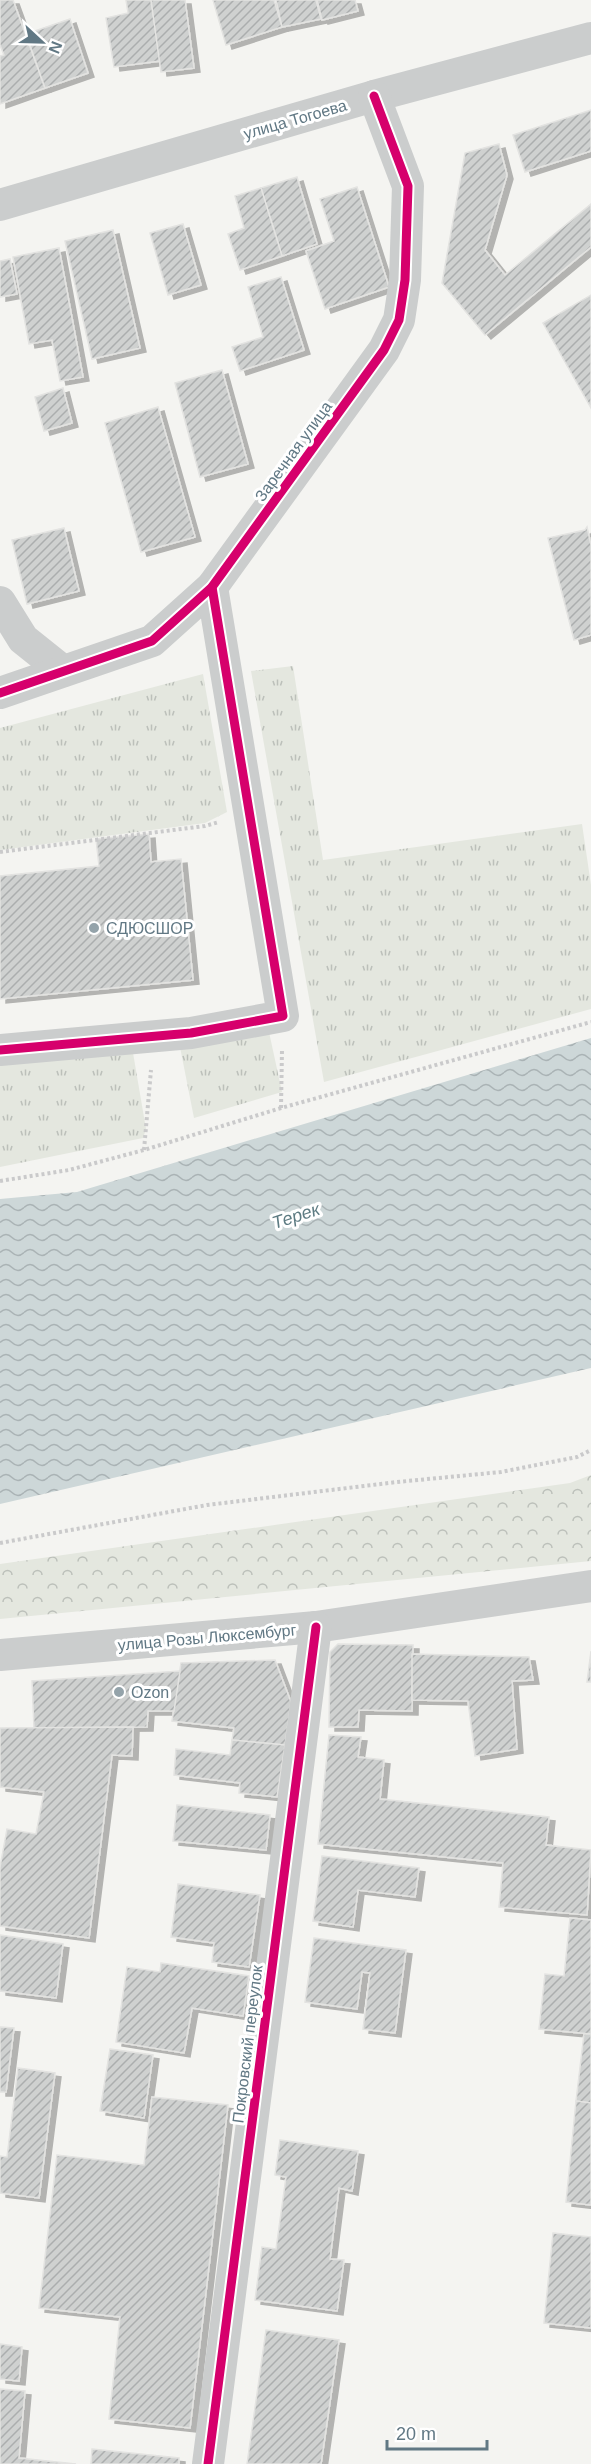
<svg xmlns="http://www.w3.org/2000/svg" width="591" height="2464" font-family="Helvetica,sans-serif">
  <style>
    .grass { fill: url(#grass-tufts) }
    .forest { fill: url(#forest-crowns) }
    .water { fill: url(#water-waves) }
    .building { fill: url(#building-hatch); stroke: #e3e3e1; stroke-width: 1.5; filter: url(#shadow) }
    .lines { fill: none; stroke-linecap: round; stroke-linejoin: round }
    .path { stroke: #cacacb; stroke-width: 4; stroke-dasharray: 3 3; stroke-linecap: butt }
    .minor { stroke: #cbcdcd; stroke-width: 32 }
    .cycleway-casing { stroke: #fff; stroke-width: 13 }
    .cycleway { stroke: #d6006c; stroke-width: 9 }
    .poi-dot { fill: #94a3aa; stroke: #fff; stroke-width: 2 }
    .labels { text-anchor: middle; stroke-width: 6; stroke-linejoin: round; paint-order: stroke }
    .street-label { font-size: 16px; fill: #617884; stroke: #fff }
    .poi-label { font-size: 16px; fill: #617884; stroke: #fff; text-anchor: start }
    .water-label { font-size: 18px; font-style: italic; fill: #5d7b82; stroke: #fff }
  </style>
  <defs>
    <pattern id="grass-tufts" width="24" height="20" patternUnits="userSpaceOnUse" patternTransform="scale(1.5)"><rect width="24" height="20" fill="#e4e7df"/><path d="M3 7l-1-3M5 7V3M7 7l1-3M15 17l-1-3M17 17v-4M19 17l1-3" fill="none" stroke="#bcc0ba"/></pattern>
    <pattern id="forest-crowns" width="20" height="18" patternUnits="userSpaceOnUse" patternTransform="scale(1.5)"><rect width="20" height="18" fill="#e4e7df"/><path d="M2 6a3 3 0 1 1 6 0M12 15a3 3 0 1 1 6 0" fill="none" stroke="#bcc0ba"/></pattern>
    <pattern id="water-waves" width="16" height="10" patternUnits="userSpaceOnUse" patternTransform="scale(1.5)"><rect width="16" height="10" fill="#cdd7d8"/><path d="M0 5q4-4 8 0t8 0" fill="none" stroke="#aab3b5"/></pattern>
    <pattern id="building-hatch" width="6" height="6" patternUnits="userSpaceOnUse" patternTransform="scale(1.5)"><rect width="6" height="6" fill="#cfd1d0"/><path d="M-1 1l2-2M0 6l6-6M5 7l2-2" fill="none" stroke="#abaeae"/></pattern>
    <filter id="shadow"><feDropShadow dx="6" dy="4" stdDeviation="0" flood-color="#0004"/></filter>
  </defs>
  <rect width="100%" height="100%" fill="#f4f4f1"/>
  <!-- grass -->
  <g class="grass">
    <polygon points="293,666 323,860 582,824 591,885 591,1009 324,1082 251,671"/>
    <polygon points="203,674 227,812 205,823 0,850 0,728"/>
    <polygon points="269,1032 282,1092 194,1118 180,1047"/>
    <polygon points="132,1047 146,1129 143,1138 0,1167 0,1063"/>
  </g>
  <!-- forest -->
  <polygon class="forest" points="591,1475 591,1561 0,1619 0,1564 570,1483"/>
  <!-- water -->
  <polygon class="water" points="591,1038 591,1368 0,1504 0,1199 77,1192"/>
  <!-- building -->
  <g class="building">
    <polygon points="0,0 13,0 45,88 0,104 0,56 4,55 0,45"/>
    <polygon points="126,0 151,0 160,61 114,67 106,18 128,13"/>
    <polygon points="151,0 185,0 194,68 161,72"/>
    <polygon points="213,0 274,0 282,27 226,45"/>
    <polygon points="276,0 316,0 321,19 282,27"/>
    <polygon points="317,0 355,0 358,11 322,20"/>
    <polygon points="70,19 88,73 45,88 26,34"/>
    <polygon points="591,110 591,151 525,172 513,135"/>
    <polygon points="499,144 507,175 485,250 505,275 591,204 591,247 485,335 442,283 465,153"/>
    <polygon points="297,177 317,244 282,256 261,188"/>
    <polygon points="357,187 389,287 325,309 306,251 334,241 320,199"/>
    <polygon points="261,188 282,256 240,270 228,234 244,228 235,196"/>
    <polygon points="183,224 201,285 168,295 150,233"/>
    <polygon points="113,230 140,348 92,359 65,241"/>
    <polygon points="59,248 83,377 60,381 52,340 29,344 13,257"/>
    <polygon points="10,259 17,294 0,297 0,261"/>
    <polygon points="281,277 304,350 240,371 232,347 263,337 248,287"/>
    <polygon points="591,295 591,408 543,323"/>
    <polygon points="222,370 248,464 200,477 175,383"/>
    <polygon points="63,388 72,423 44,431 35,397"/>
    <polygon points="158,407 195,537 141,552 105,423"/>
    <polygon points="587,527 591,545 591,635 574,640 548,538 585,530"/>
    <polygon points="64,528 79,591 27,604 12,540"/>
    <polygon points="149,834 151,862 181,859 193,980 0,999 0,876 99,866 96,839"/>
    <polygon points="338,1644 413,1645 412,1711 359,1710 358,1727 329,1727 330,1652"/>
    <polygon points="591,1651 591,1682 587,1682"/>
    <polygon points="412,1654 529,1657 533,1680 512,1681 517,1749 475,1756 468,1701 412,1700"/>
    <polygon points="275,1660 291,1702 285,1745 232,1740 234,1728 172,1721 181,1663"/>
    <polygon points="180,1671 174,1711 148,1711 147,1727 34,1728 32,1681"/>
    <polygon points="133,1727 132,1756 112,1755 89,1938 0,1926 0,1867 7,1829 36,1834 44,1792 0,1787 0,1728"/>
    <polygon points="329,1735 361,1737 358,1757 384,1760 380,1799 549,1817 546,1845 591,1850 587,1915 499,1907 503,1863 318,1844"/>
    <polygon points="232,1740 285,1745 277,1797 239,1793 240,1783 174,1775 176,1749 230,1755"/>
    <polygon points="177,1805 270,1815 266,1850 173,1841"/>
    <polygon points="322,1856 419,1868 415,1897 358,1890 353,1927 313,1921"/>
    <polygon points="178,1884 260,1895 249,1967 212,1962 214,1943 171,1937"/>
    <polygon points="570,1918 591,1920 591,2034 539,2029 545,1974 564,1976"/>
    <polygon points="0,1935 63,1944 56,1998 0,1991"/>
    <polygon points="314,1938 406,1950 395,2033 363,2029 370,1973 362,1972 357,2009 305,2002"/>
    <polygon points="161,1963 249,1976 243,2016 192,2008 184,2053 116,2042 127,1967 160,1972"/>
    <polygon points="0,2027 14,2028 6,2092 0,2092"/>
    <polygon points="584,2034 591,2034 591,2103 576,2101"/>
    <polygon points="110,2049 153,2055 144,2118 100,2111"/>
    <polygon points="18,2068 55,2073 39,2198 0,2193 0,2156 7,2157"/>
    <polygon points="152,2097 228,2105 190,2428 109,2419 120,2317 39,2308 57,2155 144,2165"/>
    <polygon points="576,2101 591,2103 591,2205 566,2202"/>
    <polygon points="280,2140 358,2151 352,2191 339,2188 330,2259 344,2260 337,2311 255,2300 262,2247 276,2249 286,2177 275,2175"/>
    <polygon points="553,2233 591,2237 591,2328 544,2323"/>
    <polygon points="266,2330 339,2340 321,2464 247,2464"/>
    <polygon points="0,2344 22,2347 19,2381 0,2379"/>
    <polygon points="0,2389 25,2391 19,2458 76,2464 0,2464"/>
    <polygon points="92,2449 179,2458 179,2464 91,2464"/>
  </g>
  <g class="lines">
    <!-- path -->
    <g class="path">
      <polyline points="0,852 205,826 219,822"/>
      <polyline points="281,1108 282,1050"/>
      <polyline points="144,1150 151,1070"/>
      <polyline points="0,1181 69,1170 144,1150 281,1108 591,1022"/>
      <polyline points="0,1543 207,1505 397,1482 501,1472 577,1457 591,1450"/>
    </g>
    <!-- minor -->
    <g class="minor">
      <polyline points="0,205 374,96 591,38"/>
      <polyline points="0,602 23,639 63,671"/>
      <polyline points="0,693 152,641 212,587 384,350 399,320 405,280 408,186 374,96"/>
      <polyline points="0,1050 191,1033 283,1016 212,587"/>
      <polyline points="0,1655 316,1627 591,1586"/>
      <polyline points="208,2464 316,1627"/>
    </g>
    <!-- cycleway casing -->
    <g class="cycleway-casing">
      <g id="cycleway">
        <polyline points="0,693 152,641 212,587 384,350 399,320 405,280 408,186 374,96"/>
        <polyline points="0,1050 191,1033 283,1016 212,587"/>
        <polyline points="208,2464 316,1627"/>
      </g>
    </g>
    <!-- cycleway -->
    <use href="#cycleway" class="cycleway"/>
  </g>
  <!-- markers -->
  <g class="poi-dot">
    <circle cx="94" cy="928" r="6"/>
    <circle cx="119" cy="1692" r="6"/>
  </g>
  <g class="labels">
    <!-- street labels -->
    <g class="street-label">
      <text transform="translate(295 119) rotate(-16)" y="6">улица Тогоева</text>
      <text transform="translate(293 451) rotate(-54)" y="6">Заречная улица</text>
      <text transform="translate(207 1637) rotate(-5)" y="6">улица Розы Люксембург</text>
      <text transform="translate(247 2044) rotate(-83)" y="6">Покровский переулок</text>
    </g>
    <!-- poi labels -->
    <g class="poi-label">
      <text x="106" y="934">СДЮСШОР</text>
      <text x="131" y="1698">Ozon</text>
    </g>
    <!-- water labels -->
    <g class="water-label">
      <text transform="translate(296 1216) rotate(-18)" y="6">Терек</text>
    </g>
  </g>
  <!-- north arrow -->
  <g transform="translate(42 42) rotate(112)" stroke="#ffffff" stroke-width="4.5" paint-order="stroke">
  <path d="M0-4.5L10 22L0 15L-10 22Z" fill="#617884"/>
  <text y="-9" font-size="16" font-weight="bold" text-anchor="middle" fill="#617884">N</text>
  </g>
  <!-- scale -->
  <path d="M387 2440v9h100v-9" fill="none" stroke="#617884" stroke-width="3"/>
  <text x="396" y="2440" font-size="18" fill="#617884" stroke="#ffffff" stroke-width="4.5" paint-order="stroke">20 m</text>
</svg>
